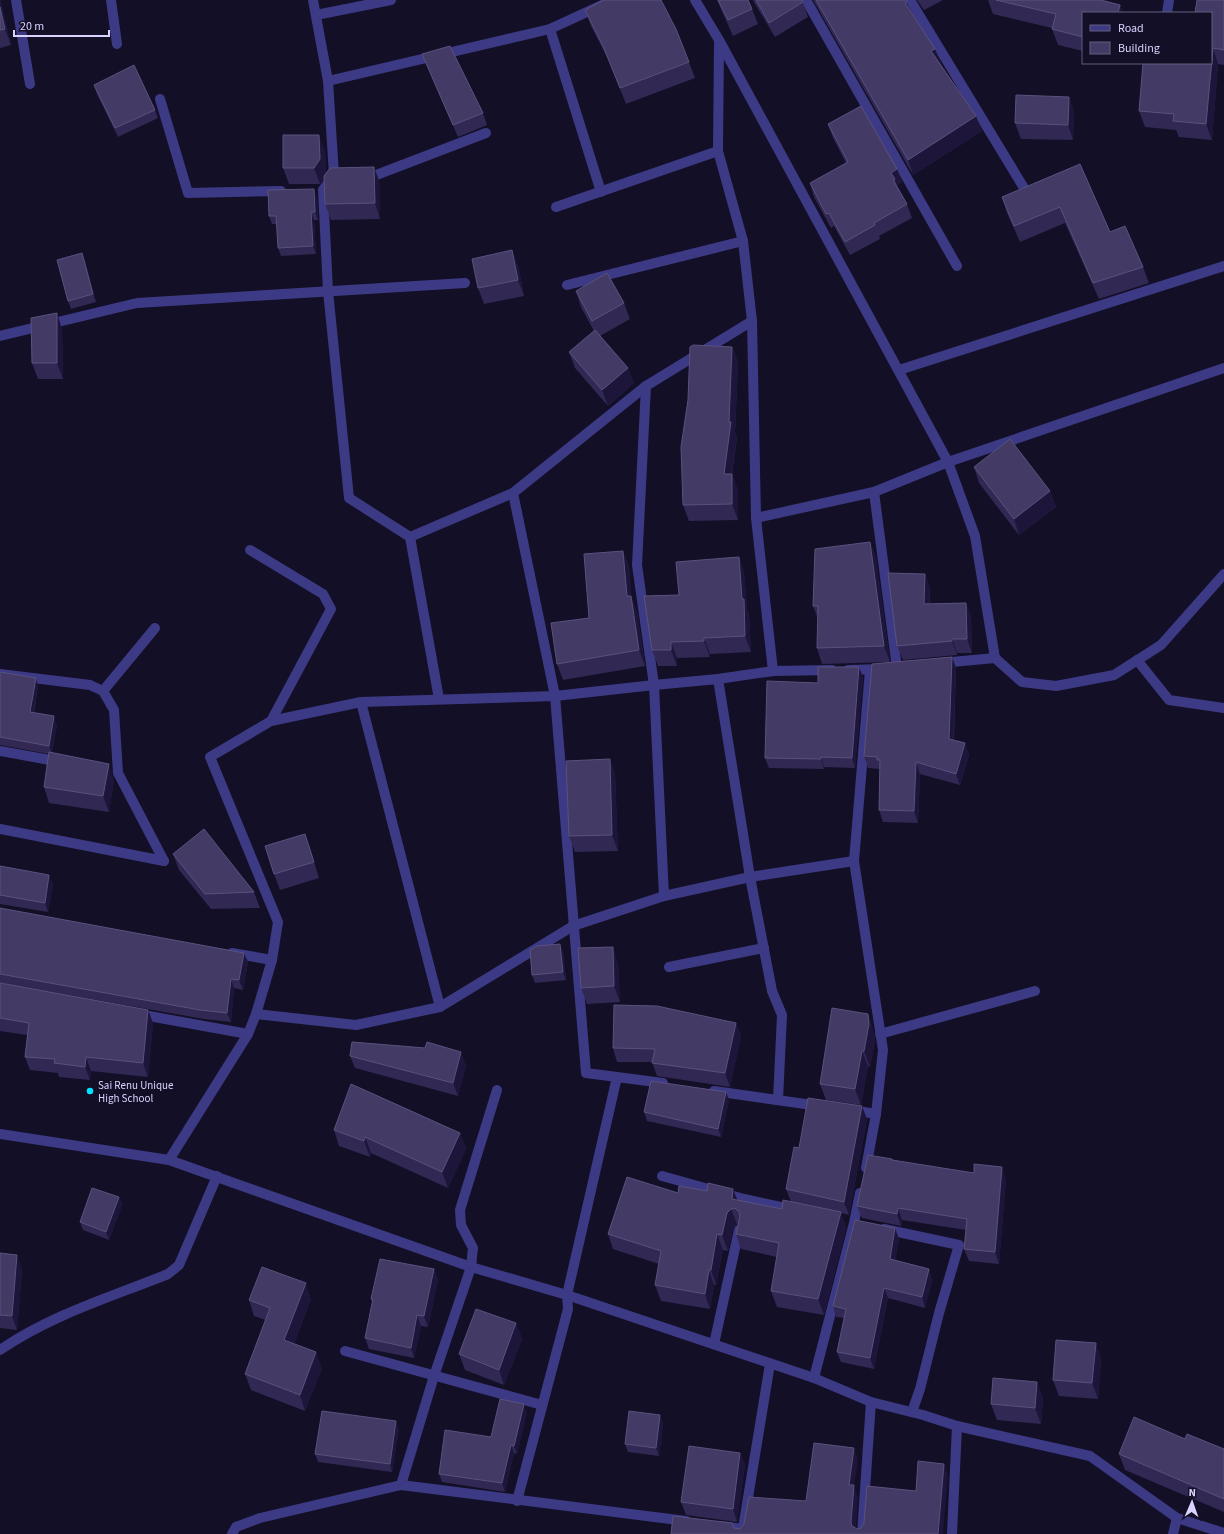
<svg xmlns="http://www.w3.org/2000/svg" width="1224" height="1534" font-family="'Source Sans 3',sans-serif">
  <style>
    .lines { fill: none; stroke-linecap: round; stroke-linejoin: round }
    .minor { stroke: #3d3a85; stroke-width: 10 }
    .wall { fill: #312854 }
    .shaded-wall { fill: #1d163a }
    .building { fill: #433a66; stroke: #5a527e }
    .poi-dot { fill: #00e5ff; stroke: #130f26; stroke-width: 1.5 }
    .labels { text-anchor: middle; stroke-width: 3; stroke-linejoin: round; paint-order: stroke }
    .poi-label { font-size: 11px; fill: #d9d4ff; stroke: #130f26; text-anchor: start }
  </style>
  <rect width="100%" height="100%" fill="#130f26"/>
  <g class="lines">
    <!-- minor -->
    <g class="minor">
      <polyline points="16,0 30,84"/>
      <polyline points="111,0 117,44"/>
      <polyline points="313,0 328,81 334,175 323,190 328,291 349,498 410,537 439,699"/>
      <polyline points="695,0 719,40 948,462 975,536 995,658"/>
      <polyline points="806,0 957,266"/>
      <polyline points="910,0 1027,193"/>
      <polyline points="1167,13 1169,0"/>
      <polyline points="316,15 391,0"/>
      <polyline points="550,29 601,192"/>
      <polyline points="719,42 718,151 743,241 752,321 756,518 773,671"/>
      <polyline points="328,81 550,29 613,0"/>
      <polyline points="160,99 188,193 281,191"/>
      <polyline points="364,177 371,177 486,133"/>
      <polyline points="556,207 718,151"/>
      <polyline points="567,285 743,241"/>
      <polyline points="0,336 137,303 465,283"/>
      <polyline points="899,370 1224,266"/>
      <polyline points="646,386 637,565 654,685 664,896"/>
      <polyline points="874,492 897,668"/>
      <polyline points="513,493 555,696 586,1073 617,1077 567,1295 568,1309 517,1501"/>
      <polyline points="756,518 874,492 948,462 1224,368"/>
      <polyline points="410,537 513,493 646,386 752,321"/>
      <polyline points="250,550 323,594 331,609 271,721"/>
      <polyline points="1137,660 1169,700 1224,708"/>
      <polyline points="941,663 995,658 1022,682 1056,686 1114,675 1161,645 1224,574"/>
      <polyline points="848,670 884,669"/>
      <polyline points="0,674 90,685 103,691 114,710 118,773 164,861"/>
      <polyline points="718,679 750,877 772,991 782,1015 778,1100"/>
      <polyline points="103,691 155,628"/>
      <polyline points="361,702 440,1007"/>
      <polyline points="0,751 61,762"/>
      <polyline points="0,829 164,861"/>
      <polyline points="232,953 272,960"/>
      <polyline points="669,967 764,948"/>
      <polyline points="138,1014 248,1034"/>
      <polyline points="256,1014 356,1025 440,1007 573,926 664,896 750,877 854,861"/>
      <polyline points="880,1034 1035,991"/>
      <polyline points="617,1077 663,1083"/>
      <polyline points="714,1091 819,1106"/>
      <polyline points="851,1110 876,1114"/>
      <polyline points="0,1134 169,1160 471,1267 567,1295 814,1378 871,1402 923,1415 957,1426 1090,1456 1177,1518 1224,1533"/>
      <polyline points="169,1160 248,1034 256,1014 272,960 278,922 210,757 271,721 361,702 555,696 654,685 718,679 773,671 832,670"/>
      <polyline points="866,1168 876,1114 883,1050 854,861 870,670"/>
      <polyline points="662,1176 744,1199 794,1210"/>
      <polyline points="884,1229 959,1245 939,1313 920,1389 912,1412"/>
      <polyline points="714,1344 739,1230"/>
      <path d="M0,1350C51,1315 111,1297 168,1274L179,1265L217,1176"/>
      <polyline points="345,1351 542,1405"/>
      <polyline points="814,1378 854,1223 860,1193"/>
      <polyline points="401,1485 434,1376 471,1267 473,1248 461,1225 460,1210 497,1090"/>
      <polyline points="720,1526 743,1529"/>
      <polyline points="232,1534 236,1527 260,1518 401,1485 686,1521"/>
      <polyline points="742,1534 770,1364"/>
      <polyline points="862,1534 871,1402"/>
      <polyline points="952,1534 957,1426"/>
      <polyline points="1173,1534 1177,1518"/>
    </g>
  </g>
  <!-- wall -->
  <g class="wall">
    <polygon points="0,0 11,45 0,48"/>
    <polygon points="717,0 748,0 752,9 758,24 733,36"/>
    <polygon points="753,0 802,0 808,17 775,37 755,4"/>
    <polygon points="813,0 906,0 911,11 941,63 940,64 982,131 913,175"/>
    <polygon points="917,0 943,0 924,10"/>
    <polygon points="988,0 1101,0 1120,5 1123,13 1083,13 1083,51 1058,45 1052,29 1052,28 993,14"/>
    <polygon points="1197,0 1224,0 1224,65 1218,64 1212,140 1179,137 1176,130 1145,127 1139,111 1211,63"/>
    <polygon points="585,10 689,62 695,78 626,104 609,61 591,26"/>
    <polygon points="422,54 483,113 487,125 458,137 427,66"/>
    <polygon points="94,85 155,110 158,118 118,137 97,94"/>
    <polygon points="1069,97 1074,113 1073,140 1021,139 1015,123"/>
    <polygon points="828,124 897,169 902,182 897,186 899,189 907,204 912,218 879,236 880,239 850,255 834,226 831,228 814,197 810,183 846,163 833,138"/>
    <polygon points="325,151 326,173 380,183 380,219 331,220 325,204 324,178 320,184 289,184 283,168"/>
    <polygon points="1080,164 1110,232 1143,267 1149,283 1099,299 1065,223 1020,242 1007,213 1002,197"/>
    <polygon points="317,197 318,220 314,220 316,254 281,256 278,248 277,224 272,224 269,216"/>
    <polygon points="82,253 85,261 96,302 71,309 68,301"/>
    <polygon points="518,265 524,296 484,304 478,288"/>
    <polygon points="576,291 624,303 630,319 600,336 628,368 634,383 608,406 575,368 569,352 594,331 581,307"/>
    <polygon points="62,329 63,379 38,379 32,363"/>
    <polygon points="732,347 738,363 735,432 737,438 732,474 738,490 738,520 689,521 683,505 688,400"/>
    <polygon points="974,467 1050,491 1056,507 1019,535 979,483"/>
    <polygon points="870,542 876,558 890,662 822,664 817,648 818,619 813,606"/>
    <polygon points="623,551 629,567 631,596 637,612 645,666 563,680 557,664 589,618"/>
    <polygon points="739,557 744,573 747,609 749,615 751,652 710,654 710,657 677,658 677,666 658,666 652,650 679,595"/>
    <polygon points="925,574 930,589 930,604 966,603 971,617 972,653 957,653 957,655 903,660 897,646"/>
    <polygon points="952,657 956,668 954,740 965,743 969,755 960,785 920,774 918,823 883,822 879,810 880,769 868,768 864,756"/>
    <polygon points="0,672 38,686 34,713 57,725 52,753 114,780 109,812 49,803 44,787 49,754 0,745"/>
    <polygon points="863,677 855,768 824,767 824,769 769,768 765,758 818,683"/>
    <polygon points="610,759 615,775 618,851 575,852 569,836"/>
    <polygon points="310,849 319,878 280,890 274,874"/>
    <polygon points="173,854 254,892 260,908 211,909 179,870"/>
    <polygon points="0,866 53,884 48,912 0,904"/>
    <polygon points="0,908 248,962 243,990 234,988 231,1022 204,1019 0,983"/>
    <polygon points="560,944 563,952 566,980 535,983 532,975"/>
    <polygon points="618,963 620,1002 587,1004 581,988"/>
    <polygon points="0,983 148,1010 153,1023 148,1077 91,1071 90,1080 59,1077 58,1073 30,1070 25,1057 27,1035 0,1031"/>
    <polygon points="868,1014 873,1030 875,1040 870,1067 868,1066 861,1105 826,1100 820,1084"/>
    <polygon points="736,1023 741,1036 730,1087 657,1076 652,1062 617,1062 613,1048"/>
    <polygon points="350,1056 466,1065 458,1096 355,1068"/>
    <polygon points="729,1100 721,1137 647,1121 644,1112"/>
    <polygon points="867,1119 849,1215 841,1213 846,1228 824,1315 777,1307 771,1291 777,1257 741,1249 736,1234 738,1224 737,1224 733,1228 728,1251 723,1250 716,1285 714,1285 710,1309 661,1301 655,1285 659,1264 613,1249 608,1234 678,1193 737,1200 782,1209 791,1202 786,1189 799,1148"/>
    <polygon points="334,1130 460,1133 466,1149 448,1188 371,1153 370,1157 339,1146"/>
    <polygon points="892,1159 893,1160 1006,1179 999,1264 969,1261 964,1249 966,1230 902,1220 901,1226 862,1218 857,1206"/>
    <polygon points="119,1197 122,1205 109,1240 83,1230 80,1222"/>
    <polygon points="899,1239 895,1260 929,1269 932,1280 925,1308 888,1298 874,1369 841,1362 837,1352 844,1318 836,1317 833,1306"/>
    <polygon points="0,1253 22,1269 17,1330 0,1328"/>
    <polygon points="434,1269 438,1280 428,1327 421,1326 414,1358 369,1349 365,1338 372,1302 371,1299"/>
    <polygon points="311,1299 294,1344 322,1368 305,1411 251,1390 245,1374 266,1320 254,1316 249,1300"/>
    <polygon points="516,1323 522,1339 504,1385 465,1370 459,1354"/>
    <polygon points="1096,1343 1101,1359 1098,1399 1059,1396 1053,1380"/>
    <polygon points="1043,1397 1041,1424 997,1420 991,1404"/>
    <polygon points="527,1412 517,1454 514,1453 505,1492 442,1482 439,1474"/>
    <polygon points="663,1423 659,1456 628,1452 625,1444"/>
    <polygon points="399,1429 392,1472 318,1462 315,1454"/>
    <polygon points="1185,1439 1224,1449 1224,1512 1125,1470 1119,1454"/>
    <polygon points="740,1453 745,1465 737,1522 686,1515 681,1502"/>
  </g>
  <!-- shaded-wall -->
  <g class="shaded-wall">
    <polygon points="0,0 1,0 11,45 5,29 0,7"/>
    <polygon points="1120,5 1123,13 1118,13"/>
    <polygon points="1213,48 1218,64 1212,140 1206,124"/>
    <polygon points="935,49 941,63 937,66 931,51"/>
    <polygon points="1069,97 1074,113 1073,140 1068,125"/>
    <polygon points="976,116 982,131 913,175 908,160"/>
    <polygon points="319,135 325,151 326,175 320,184 314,168"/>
    <polygon points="374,167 380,183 380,219 375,203"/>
    <polygon points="897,169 902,182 897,186 895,179 891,173"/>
    <polygon points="314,189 317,197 318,220 315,212"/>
    <polygon points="311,212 314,220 316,254 313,246"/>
    <polygon points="512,250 518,265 524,296 518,280"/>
    <polygon points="82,253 85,261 96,302 93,294"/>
    <polygon points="57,313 62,329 63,379 57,363"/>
    <polygon points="732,347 738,363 735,432 737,438 729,490 724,474 729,422"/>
    <polygon points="628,368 634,383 608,406 602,390"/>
    <polygon points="732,474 738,490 738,520 732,504"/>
    <polygon points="1050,491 1056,507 1019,535 1014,519"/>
    <polygon points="870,542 876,558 890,662 884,646"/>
    <polygon points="623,551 629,567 633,612 627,596"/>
    <polygon points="739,557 744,573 747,609 749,615 751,652 745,636"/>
    <polygon points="925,574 930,589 929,618 924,604"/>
    <polygon points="631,596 637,612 645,666 639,650"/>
    <polygon points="966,603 971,617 972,653 967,639"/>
    <polygon points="704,638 710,654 710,657 704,641"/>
    <polygon points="952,639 957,653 957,655 952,641"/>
    <polygon points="671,642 677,658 677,666 671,650"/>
    <polygon points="952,657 956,668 953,750 949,739"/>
    <polygon points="859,667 863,677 855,768 852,758"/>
    <polygon points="36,678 38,686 32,720 30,712"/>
    <polygon points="54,716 57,725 52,754 49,746"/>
    <polygon points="965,743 969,755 960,785 956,774"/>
    <polygon points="821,757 824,767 824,769 821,759"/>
    <polygon points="610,759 615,775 618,851 612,835"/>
    <polygon points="916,762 920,774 918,823 914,811"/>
    <polygon points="109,764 114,780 109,812 103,796"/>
    <polygon points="49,875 53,884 48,912 45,903"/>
    <polygon points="560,944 563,952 566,980 563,972"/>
    <polygon points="613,947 618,963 620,1002 614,986"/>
    <polygon points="244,953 248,962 243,990 239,980"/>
    <polygon points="231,979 234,988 231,1022 227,1013"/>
    <polygon points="148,1010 153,1023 148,1077 143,1063"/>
    <polygon points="868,1014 873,1030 875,1040 870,1067 864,1051"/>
    <polygon points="736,1023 741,1036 730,1087 725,1073"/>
    <polygon points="862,1051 868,1066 861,1105 855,1089"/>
    <polygon points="461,1052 466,1065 458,1096 453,1083"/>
    <polygon points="86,1057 91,1071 90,1080 85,1067"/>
    <polygon points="726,1092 729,1100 721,1137 718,1129"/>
    <polygon points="862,1106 867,1119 849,1215 844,1202"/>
    <polygon points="460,1133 466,1149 448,1188 442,1172"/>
    <polygon points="365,1137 371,1153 370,1157 364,1141"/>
    <polygon points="1002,1167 1006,1179 999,1264 995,1252"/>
    <polygon points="733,1189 739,1204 732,1199"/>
    <polygon points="119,1197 122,1205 109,1240 106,1232"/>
    <polygon points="898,1208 902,1220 901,1226 897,1214"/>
    <polygon points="731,1209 737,1224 733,1228 728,1251 722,1235 727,1213"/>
    <polygon points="841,1212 846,1228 824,1315 818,1299"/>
    <polygon points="895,1228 899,1239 894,1269 890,1259"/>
    <polygon points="717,1234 723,1250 716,1285 711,1270"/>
    <polygon points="17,1255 22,1269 17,1330 12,1316"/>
    <polygon points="434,1269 438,1280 428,1327 424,1316"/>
    <polygon points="929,1269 932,1280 925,1308 922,1297"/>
    <polygon points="709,1270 714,1285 710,1309 705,1294"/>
    <polygon points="306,1283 311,1299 290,1356 284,1340"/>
    <polygon points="884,1288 888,1298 874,1369 870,1358"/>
    <polygon points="417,1315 421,1326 414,1358 411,1348"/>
    <polygon points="516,1323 522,1339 504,1385 499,1370"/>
    <polygon points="1096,1343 1101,1359 1098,1399 1092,1383"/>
    <polygon points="316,1352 322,1368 305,1411 300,1395"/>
    <polygon points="1037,1382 1043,1397 1041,1424 1035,1408"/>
    <polygon points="524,1404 527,1412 517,1454 514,1446"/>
    <polygon points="660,1415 663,1423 659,1456 656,1448"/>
    <polygon points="396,1421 399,1429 392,1472 390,1464"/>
    <polygon points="511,1445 514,1453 505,1492 502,1483"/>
    <polygon points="854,1448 858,1460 854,1486 858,1497 856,1534 851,1522 849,1485"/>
    <polygon points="740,1453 745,1465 737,1522 733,1509"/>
    <polygon points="944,1464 948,1475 943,1534 938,1534"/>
  </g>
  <!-- building -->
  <g class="building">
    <polygon points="604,0 661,0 676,29 689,62 620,88 603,46 585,10"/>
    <polygon points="718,0 748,0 752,9 728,20"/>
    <polygon points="756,0 802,0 803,2 769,23"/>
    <polygon points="816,0 906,0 907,2 905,3 935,49 931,51 976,116 908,160"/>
    <polygon points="996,0 1101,0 1120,5 1118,13 1083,13 1083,37 1052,29 1056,14"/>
    <polygon points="1197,0 1224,0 1224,50 1213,48 1206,124 1173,121 1174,114 1139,111 1143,63 1211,63 1211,13 1195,13"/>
    <polygon points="0,7 5,29 0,30"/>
    <polygon points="450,46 483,113 453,125 422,54"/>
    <polygon points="134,65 155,110 115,128 94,85"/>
    <polygon points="1016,95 1069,97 1068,125 1015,123"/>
    <polygon points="861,106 897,169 891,173 895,179 893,180 907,204 874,223 875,225 845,242 829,213 826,214 810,183 848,162 828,124"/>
    <polygon points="283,135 319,135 320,159 314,168 283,168"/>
    <polygon points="1080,164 1110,232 1125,226 1143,267 1093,283 1060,207 1014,226 1002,197"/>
    <polygon points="374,167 375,203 325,204 324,176 330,168"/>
    <polygon points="314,189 315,212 311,212 313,246 278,248 276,216 269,216 268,190"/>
    <polygon points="512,250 518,280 478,288 472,259"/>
    <polygon points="82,253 93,294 68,301 57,260"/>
    <polygon points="607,273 624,303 592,321 576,291"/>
    <polygon points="57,313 57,363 32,363 31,318"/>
    <polygon points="595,330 628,368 602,390 569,352"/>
    <polygon points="693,345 732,347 729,422 731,422 724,474 732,474 732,504 683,505 681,447 688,400 690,347"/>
    <polygon points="1010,439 1050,491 1014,519 974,467"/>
    <polygon points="870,542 884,646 817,648 818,606 813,606 815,549"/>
    <polygon points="623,551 627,596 631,596 639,650 557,664 551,623 589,618 584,554"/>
    <polygon points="739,557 742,599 744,599 745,636 704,638 704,641 671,642 671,650 652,650 644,596 679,595 676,562"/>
    <polygon points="888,573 925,574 924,604 966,603 967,639 952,639 952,641 897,646"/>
    <polygon points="952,657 949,739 965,743 956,774 916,762 914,811 879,810 880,760 877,760 877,757 864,756 872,664"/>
    <polygon points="818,667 859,667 852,758 821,757 821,759 765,758 767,681 818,683"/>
    <polygon points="0,672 36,678 30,712 54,716 49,746 0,737"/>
    <polygon points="49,752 109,764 103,796 44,787"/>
    <polygon points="610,759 612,835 569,836 566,761"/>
    <polygon points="204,829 254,892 205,894 173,854"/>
    <polygon points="305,834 314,862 274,874 265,846"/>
    <polygon points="0,866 49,875 45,903 0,895"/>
    <polygon points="0,908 244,953 239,980 231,979 227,1013 200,1010 0,974"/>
    <polygon points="560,944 563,972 532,975 530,950 537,946"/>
    <polygon points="613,947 614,986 581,988 578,948"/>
    <polygon points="0,983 148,1010 143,1063 86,1057 85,1067 54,1063 55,1059 25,1057 29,1023 0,1018"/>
    <polygon points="614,1005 657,1006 736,1023 725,1073 652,1063 655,1049 613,1048"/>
    <polygon points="832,1008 868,1014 869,1024 864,1051 862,1051 855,1089 820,1084"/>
    <polygon points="352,1042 425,1048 427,1042 461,1052 453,1083 350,1056"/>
    <polygon points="651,1081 726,1092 718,1129 644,1112"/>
    <polygon points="351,1084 460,1133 442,1172 365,1137 364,1141 334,1130"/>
    <polygon points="808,1098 862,1106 844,1202 786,1189 794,1147 799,1148"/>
    <polygon points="868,1155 892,1159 892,1160 974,1173 974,1164 1002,1167 995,1252 964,1249 967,1219 898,1208 897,1214 857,1206"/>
    <polygon points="627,1177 678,1193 679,1186 707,1191 708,1183 733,1189 732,1199 782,1209 783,1200 841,1212 818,1299 771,1291 779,1243 736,1234 740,1216 739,1212 735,1208 731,1209 727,1213 722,1235 717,1234 711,1270 709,1270 705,1294 655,1285 661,1251 608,1234"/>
    <polygon points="92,1188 119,1197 106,1232 80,1222"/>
    <polygon points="855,1220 895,1228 890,1259 929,1269 922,1297 884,1288 870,1358 837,1352 846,1309 833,1306"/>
    <polygon points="0,1253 17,1255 12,1316 0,1315"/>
    <polygon points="380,1259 434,1269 424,1316 417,1315 411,1348 365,1338 373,1299 371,1299"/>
    <polygon points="262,1267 306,1283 284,1340 316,1352 300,1395 245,1374 270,1308 249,1300"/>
    <polygon points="476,1309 516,1323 499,1370 459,1354"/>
    <polygon points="1056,1340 1096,1343 1092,1383 1053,1380"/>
    <polygon points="993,1378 1037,1382 1035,1408 991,1404"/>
    <polygon points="500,1399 524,1404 514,1446 511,1445 502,1483 439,1474 445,1430 491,1437"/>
    <polygon points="322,1411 396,1421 390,1464 315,1454"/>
    <polygon points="629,1411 660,1415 656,1448 625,1444"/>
    <polygon points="1134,1417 1185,1439 1187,1434 1224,1449 1224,1499 1119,1454"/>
    <polygon points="814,1443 854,1448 849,1485 854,1485 851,1522 852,1526 857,1529 861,1528 864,1523 867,1486 916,1491 918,1461 944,1464 938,1534 671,1534 673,1516 732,1523 734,1528 740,1529 744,1524 749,1497 806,1501"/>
    <polygon points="689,1446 740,1453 733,1509 681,1502"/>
  </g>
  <!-- markers -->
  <circle class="poi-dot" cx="90" cy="1091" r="4"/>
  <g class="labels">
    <!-- poi labels -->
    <g class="poi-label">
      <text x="98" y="1089">Sai Renu Unique<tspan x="98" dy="13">High School</tspan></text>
    </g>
  </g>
  <!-- legend -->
  <rect x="1082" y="12" width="130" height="52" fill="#130f26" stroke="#625e7d"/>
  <rect x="1090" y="25" width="20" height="6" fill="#3d3a85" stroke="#625e7d"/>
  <text x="1118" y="32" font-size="12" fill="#d9d4ff">Road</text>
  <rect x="1090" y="42" width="20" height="12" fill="#433a66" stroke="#625e7d"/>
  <text x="1118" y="52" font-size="12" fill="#d9d4ff">Building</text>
  <!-- north arrow -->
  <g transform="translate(1192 1502) rotate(2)" stroke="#130f26" stroke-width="3" paint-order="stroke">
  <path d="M0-3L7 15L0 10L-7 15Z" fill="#d9d4ff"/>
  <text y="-6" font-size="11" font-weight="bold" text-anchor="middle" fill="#d9d4ff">N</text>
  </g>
  <!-- scale -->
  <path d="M14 30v6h95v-6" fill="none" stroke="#d9d4ff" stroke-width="2"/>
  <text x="20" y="30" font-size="12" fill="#d9d4ff" stroke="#130f26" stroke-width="3" paint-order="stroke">20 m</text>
</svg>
